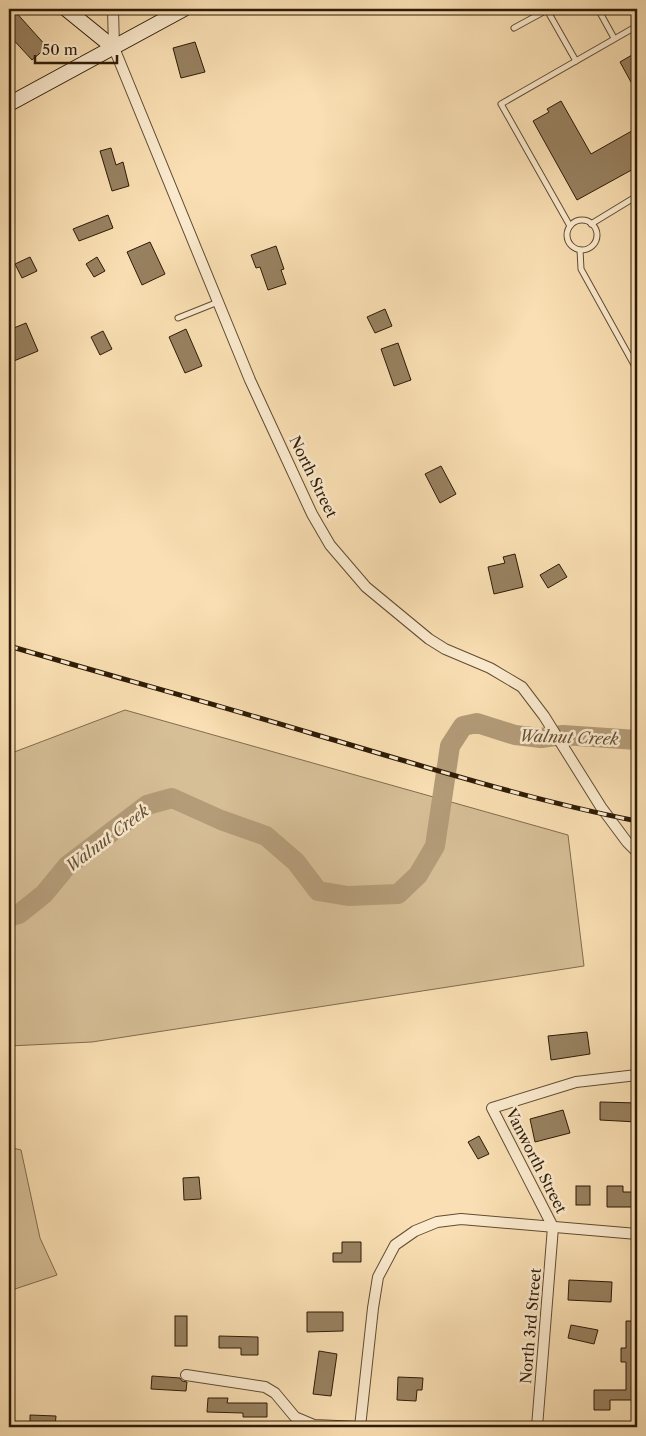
<svg xmlns="http://www.w3.org/2000/svg" width="646" height="1436" font-family="'Libre Caslon Text',serif">
  <style>
    .green { fill: #d6be96; stroke: #826c4e }
    .lines { fill: none; stroke-linecap: round; stroke-linejoin: round }
    .river { stroke: #b49c79; stroke-width: 20 }
    .building { fill: #988160; stroke: #2e1b07 }
    .lane-casing { stroke: #614c32; stroke-width: 7 }
    .street-casing { stroke: #614c32; stroke-width: 12 }
    .secondary-casing { stroke: #2e1b07; stroke-width: 16 }
    .lane { stroke: #fbeace; stroke-width: 5 }
    .street { stroke: #fbeace; stroke-width: 10 }
    .secondary { stroke: #fbeace; stroke-width: 14 }
    .rail-casing { stroke: #2e1b07; stroke-width: 5 }
    .rail { stroke: #fbeace; stroke-width: 3; stroke-dasharray: 9; stroke-linecap: butt }
    .labels { text-anchor: middle; stroke-width: 5; stroke-linejoin: round; paint-order: stroke }
    .street-label { font-size: 15px; fill: #2e1b07; stroke: #fbeace }
    .water-label { font-size: 16px; font-style: italic; fill: #644f35; stroke: #fbeace }
  </style>
  <rect width="100%" height="100%" fill="#f9dfb3"/>
  <filter id="stains"><feTurbulence type="fractalNoise" baseFrequency=".004" numOctaves="4"/><feColorMatrix values="0 0 0 0 .2 0 0 0 0 .09 0 0 0 0 .02 0 0 0 .5 -.17"/></filter>
  <radialGradient id="worn" r=".72"><stop offset=".6" stop-color="#630" stop-opacity="0"/><stop offset="1" stop-color="#630" stop-opacity=".3"/></radialGradient>
  <!-- green -->
  <g class="green">
    <polygon points="125,710 568,835 584,966 92,1042 9,1046 9,754"/>
    <polygon points="9,1147 21,1150 40,1238 57,1275 9,1291"/>
  </g>
  <g class="lines">
    <!-- river -->
    <polyline class="river" points="9,917 19,914 44,894 67,866 147,805 172,798 221,820 266,836 296,862 318,891 348,896 398,894 418,875 435,846 450,746 463,726 477,723 515,735 541,738 563,735 637,740"/>
  </g>
  <!-- building -->
  <g class="building">
    <polygon points="9,9 13,9 47,47 32,60 9,35"/>
    <polygon points="195,42 205,72 181,78 173,48"/>
    <polygon points="637,52 637,93 620,62"/>
    <polygon points="561,101 591,154 637,128 637,167 577,200 533,121 549,112 547,109"/>
    <polygon points="111,148 116,165 123,162 129,186 112,191 100,151"/>
    <polygon points="108,215 113,228 79,241 73,229"/>
    <polygon points="150,242 165,274 142,285 127,252"/>
    <polygon points="276,246 284,269 281,270 286,284 268,290 260,267 256,268 251,255"/>
    <polygon points="30,257 37,271 22,278 15,264"/>
    <polygon points="97,257 105,271 94,277 86,264"/>
    <polygon points="385,309 392,326 375,333 367,317"/>
    <polygon points="26,323 38,351 9,363 9,330"/>
    <polygon points="186,329 202,366 185,373 169,337"/>
    <polygon points="103,331 112,349 100,355 91,337"/>
    <polygon points="398,343 411,380 394,386 381,349"/>
    <polygon points="441,466 456,494 440,503 425,474"/>
    <polygon points="515,554 523,587 494,594 488,567 505,563 503,557"/>
    <polygon points="559,564 567,577 548,588 540,575"/>
    <polygon points="587,1032 590,1054 551,1060 548,1036"/>
    <polygon points="600,1102 637,1103 637,1122 600,1120"/>
    <polygon points="563,1110 570,1133 535,1142 530,1119"/>
    <polygon points="479,1136 489,1154 478,1159 468,1142"/>
    <polygon points="199,1177 201,1199 184,1200 183,1178"/>
    <rect x="576" y="1186" width="14" height="19"/>
    <polygon points="607,1186 623,1186 623,1192 637,1192 637,1207 607,1207"/>
    <polygon points="342,1242 361,1242 361,1262 333,1262 333,1253 342,1253"/>
    <polygon points="569,1280 612,1282 611,1302 568,1300"/>
    <polygon points="307,1312 343,1312 343,1331 307,1332"/>
    <rect x="175" y="1316" width="12" height="30"/>
    <polygon points="626,1321 637,1321 637,1400 610,1400 610,1410 594,1410 594,1390 626,1390 626,1362 621,1362 621,1348 626,1348"/>
    <polygon points="571,1325 598,1330 594,1344 568,1338"/>
    <polygon points="219,1336 258,1337 258,1355 241,1355 241,1348 219,1348"/>
    <polygon points="319,1351 337,1354 331,1396 313,1394"/>
    <polygon points="152,1376 180,1378 182,1381 187,1382 186,1391 151,1389"/>
    <polygon points="398,1377 423,1378 422,1390 417,1390 416,1401 397,1400"/>
    <polygon points="208,1398 228,1398 227,1403 267,1403 267,1417 243,1417 243,1413 207,1412"/>
    <polygon points="30,1415 56,1416 55,1427 30,1427"/>
  </g>
  <g class="lines">
    <!-- lane casing -->
    <g class="lane-casing">
      <g id="lane">
        <polyline points="598,9 614,38"/>
        <polyline points="514,28 547,10 576,61"/>
        <circle cx="582" cy="235" r="15"/>
        <polyline points="591,224 637,196"/>
        <polyline points="570,226 501,104 637,26"/>
        <polyline points="580,250 581,269 637,370"/>
        <polyline points="178,318 218,302"/>
      </g>
    </g>
    <!-- street casing -->
    <g class="street-casing">
      <g id="street">
        <polyline points="113,9 114,48 250,380 312,514 330,545 366,587 429,639 445,649 490,668 522,687 544,716 601,807 627,842 637,852"/>
        <polyline points="186,1375 265,1387 275,1393 295,1417 314,1425 360,1427"/>
        <polyline points="360,1427 373,1308 378,1277 395,1245 415,1231 437,1222 461,1219 637,1234"/>
        <polyline points="537,1427 553,1227 492,1108 576,1082 637,1075"/>
      </g>
    </g>
    <!-- secondary casing -->
    <g class="secondary-casing">
      <g id="secondary">
        <polyline points="66,9 114,48"/>
        <polyline points="9,104 184,9"/>
      </g>
    </g>
    <!-- lane -->
    <use href="#lane" class="lane"/>
    <!-- street -->
    <use href="#street" class="street"/>
    <!-- secondary -->
    <use href="#secondary" class="secondary"/>
    <!-- rail casing -->
    <g class="rail-casing">
      <path id="rail" d="M9,646C111,676 214,704 317,735C423,766 529,800 637,821"/>
    </g>
    <!-- rail -->
    <use href="#rail" class="rail"/>
  </g>
  <g class="labels">
    <!-- street labels -->
    <g class="street-label">
      <text transform="translate(313 477) rotate(64)" y="5">North Street</text>
      <text transform="translate(536 1161) rotate(63)" y="5">Vanworth Street</text>
      <text transform="translate(531 1326) rotate(-85)" y="5">North 3rd Street</text>
    </g>
    <!-- water labels -->
    <g class="water-label">
      <text transform="translate(569 737) rotate(2)" y="6">Walnut Creek</text>
      <text transform="translate(107 838) rotate(-37)" y="6">Walnut Creek</text>
    </g>
  </g>
  <!-- margin -->
  <rect width="646" height="1436" fill="none" stroke="#f9dfb3" stroke-width="30"/>
  <rect x="10" y="10" width="626" height="1416" fill="none" stroke="#2e1b07" stroke-width="2.5"/>
  <rect x="15" y="15" width="616" height="1406" fill="none" stroke="#2e1b07"/>
  <!-- scale -->
  <path d="M35 55v8h82v-8" fill="none" stroke="#2e1b07" stroke-width="2.5"/>
  <text x="42" y="55" font-size="15" fill="#2e1b07" stroke="#fbeace" stroke-width="4" paint-order="stroke">50 m</text>
  <rect width="100%" height="100%" filter="url(#stains)"/>
  <rect width="100%" height="100%" fill="url(#worn)"/>
</svg>
